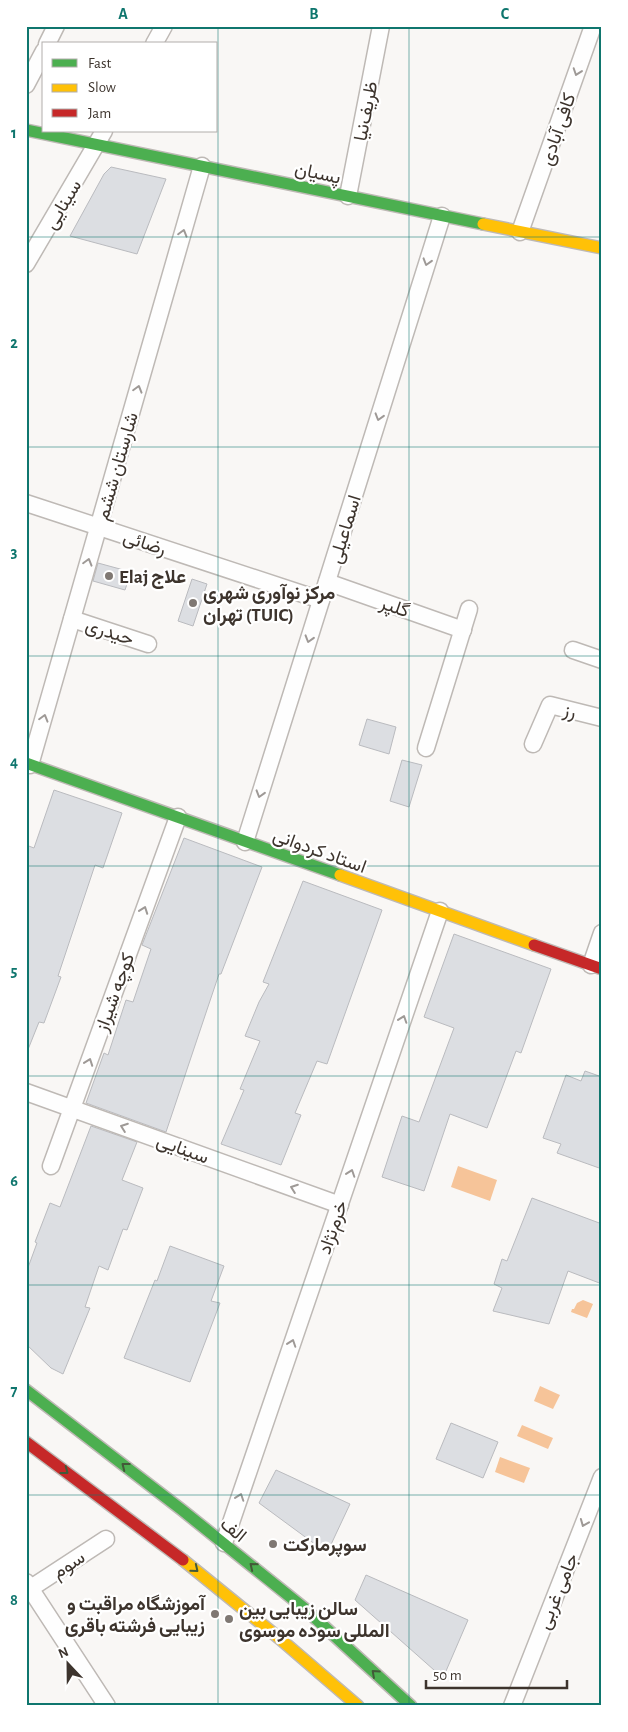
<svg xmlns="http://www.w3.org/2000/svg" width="628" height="1732" font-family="'Alegreya Sans',Vazirmatn,sans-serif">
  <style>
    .water { fill: #f6c499 }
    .building { fill: #dcdee2; stroke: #babbbf }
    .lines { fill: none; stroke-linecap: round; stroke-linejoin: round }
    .street-casing { stroke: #beb9b5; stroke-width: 19 }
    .fast-casing { stroke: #beb9b5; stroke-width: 14 }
    .slow-casing { stroke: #beb9b5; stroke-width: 14 }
    .jam-casing { stroke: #beb9b5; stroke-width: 14 }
    .street { stroke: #fefefe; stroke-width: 16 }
    .fast { stroke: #4caf50; stroke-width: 11 }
    .slow { stroke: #ffc107; stroke-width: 11 }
    .jam { stroke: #c62828; stroke-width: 11 }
    .oneway { stroke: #9e9996 }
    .oneway2 { stroke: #425938 }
    .grid { fill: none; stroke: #0f766e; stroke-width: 1; stroke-opacity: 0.55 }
    .poi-dot { fill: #7f7873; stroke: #fff; stroke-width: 2 }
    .labels { text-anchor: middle; stroke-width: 4.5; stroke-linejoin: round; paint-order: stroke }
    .street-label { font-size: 19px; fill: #3d342d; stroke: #fff }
    .poi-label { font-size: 19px; font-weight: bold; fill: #3d342d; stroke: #fff; text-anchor: start }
    .neatline { fill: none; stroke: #0f766e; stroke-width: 2 }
    .grid-label { font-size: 16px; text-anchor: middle; font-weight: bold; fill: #0f766e }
  </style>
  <rect width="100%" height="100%" fill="#f9f7f5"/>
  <!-- water -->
  <g class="water">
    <polygon points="458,1166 497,1180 490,1201 451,1187"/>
    <polygon points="583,1300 593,1304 587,1318 571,1312 572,1309 574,1309 577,1303"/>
    <polygon points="540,1386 560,1395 553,1409 534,1401"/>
    <polygon points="522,1425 553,1438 548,1449 517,1436"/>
    <polygon points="500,1457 530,1468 524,1483 495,1472"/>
  </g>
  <!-- building -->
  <g class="building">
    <polygon points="111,167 166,179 137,254 70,236 104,174"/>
    <polygon points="98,563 131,572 125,590 93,581"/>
    <polygon points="192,579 207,584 193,626 178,621"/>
    <polygon points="367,719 396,727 389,754 359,745"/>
    <polygon points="402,760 422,765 409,807 390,801"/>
    <polygon points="54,790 122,813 103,868 95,865 58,976 61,977 44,1023 39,1022 27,1052 26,845 34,848"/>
    <polygon points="184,838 262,867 221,974 219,974 166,1132 86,1103 104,1053 108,1055 126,1000 133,1002 151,949 142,945"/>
    <polygon points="303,881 382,910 327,1064 317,1061 295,1113 301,1115 281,1165 221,1144 244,1090 240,1089 260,1041 245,1036 259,1002 269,984 263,982"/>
    <polygon points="454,934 551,969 521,1053 516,1051 487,1128 450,1114 424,1191 382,1177 402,1116 419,1122 454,1028 424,1017"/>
    <polygon points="585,1071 602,1077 602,1169 557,1153 561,1144 543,1138 566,1075 581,1081"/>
    <polygon points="91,1126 137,1142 122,1180 143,1188 127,1230 123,1229 108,1270 99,1266 85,1307 90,1308 63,1374 51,1368 26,1344 26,1273 37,1243 35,1242 50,1203 60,1207"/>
    <polygon points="532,1198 602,1224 602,1284 568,1271 549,1324 493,1311 502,1288 494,1284 502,1259 507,1261"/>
    <polygon points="170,1246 224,1266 211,1301 220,1303 190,1382 124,1358 155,1280 157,1281"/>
    <polygon points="451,1423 498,1442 483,1478 436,1459"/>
    <polygon points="276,1470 350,1504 327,1553 259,1503"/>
    <polygon points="366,1575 468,1620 443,1678 355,1600"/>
  </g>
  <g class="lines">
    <!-- street casing -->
    <g class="street-casing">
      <g id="street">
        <polyline points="47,44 56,26"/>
        <polyline points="154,44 164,26"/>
        <polyline points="26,85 44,51"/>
        <polyline points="348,196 381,26"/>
        <polyline points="520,232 593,26"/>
        <polyline points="26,264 104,131"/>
        <polyline points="26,503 321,600"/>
        <polyline points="327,582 463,630"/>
        <polyline points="72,619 148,644"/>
        <polyline points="573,650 602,660"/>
        <polyline points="533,744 550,705 602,718"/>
        <polyline points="426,748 469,609"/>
        <polyline points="30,765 202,166"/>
        <polyline points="245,842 442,216"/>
        <polyline points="591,965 602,933"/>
        <polyline points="26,1092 340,1205"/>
        <polyline points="51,1166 178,817"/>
        <polyline points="224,1543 440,911"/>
        <polyline points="26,1582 107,1706"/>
        <polyline points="31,1588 106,1539"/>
        <polyline points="512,1706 602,1477"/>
      </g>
    </g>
    <!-- fast casing -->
    <g class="fast-casing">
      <g id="fast">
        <polyline points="26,130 483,224"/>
        <polyline points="26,763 340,875"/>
        <polyline points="26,1390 182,1510 304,1608 411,1706"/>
      </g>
    </g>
    <!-- slow casing -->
    <g class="slow-casing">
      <g id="slow">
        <polyline points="483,224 602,248"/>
        <polyline points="340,875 534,945"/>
        <polyline points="183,1560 279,1638 358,1706"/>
      </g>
    </g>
    <!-- jam casing -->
    <g class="jam-casing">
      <g id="jam">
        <polyline points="534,945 602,969"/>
        <polyline points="26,1442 183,1560"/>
      </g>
    </g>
    <!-- street -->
    <use href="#street" class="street"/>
    <!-- fast -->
    <use href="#fast" class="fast"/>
    <!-- slow -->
    <use href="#slow" class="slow"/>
    <!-- jam -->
    <use href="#jam" class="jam"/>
  </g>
  <!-- one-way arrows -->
  <defs><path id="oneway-chevron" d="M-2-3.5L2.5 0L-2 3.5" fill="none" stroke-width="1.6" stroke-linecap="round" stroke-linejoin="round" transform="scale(1.25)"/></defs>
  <g class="oneway">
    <use href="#oneway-chevron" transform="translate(577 72) rotate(109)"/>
    <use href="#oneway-chevron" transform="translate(183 233) rotate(-74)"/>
    <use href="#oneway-chevron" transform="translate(427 262) rotate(107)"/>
    <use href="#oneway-chevron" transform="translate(138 389) rotate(-74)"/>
    <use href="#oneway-chevron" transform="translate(379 417) rotate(107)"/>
    <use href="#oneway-chevron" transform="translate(88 562) rotate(-74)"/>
    <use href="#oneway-chevron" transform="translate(309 639) rotate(107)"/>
    <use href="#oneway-chevron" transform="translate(44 718) rotate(-74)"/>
    <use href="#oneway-chevron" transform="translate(260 794) rotate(107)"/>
    <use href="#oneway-chevron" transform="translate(144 910) rotate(-70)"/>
    <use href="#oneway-chevron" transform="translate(403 1019) rotate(-71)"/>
    <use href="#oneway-chevron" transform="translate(89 1062) rotate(-70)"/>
    <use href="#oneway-chevron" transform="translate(124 1127) rotate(-160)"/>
    <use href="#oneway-chevron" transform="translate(351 1173) rotate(-71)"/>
    <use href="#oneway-chevron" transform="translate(294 1188) rotate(-160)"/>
    <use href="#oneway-chevron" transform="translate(292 1343) rotate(-71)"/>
    <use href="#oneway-chevron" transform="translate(240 1497) rotate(-71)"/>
    <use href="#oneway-chevron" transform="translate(584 1523) rotate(112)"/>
  </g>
  <g class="oneway2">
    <use href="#oneway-chevron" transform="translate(125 1466) rotate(-142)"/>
    <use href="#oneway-chevron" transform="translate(65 1471) rotate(37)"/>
    <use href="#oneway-chevron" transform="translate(253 1566) rotate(-141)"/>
    <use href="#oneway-chevron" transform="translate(195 1569) rotate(39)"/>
    <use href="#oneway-chevron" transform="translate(375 1673) rotate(-138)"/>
  </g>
  <!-- grid -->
  <path class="grid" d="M218,26V1706M409,26V1706M26,237H602M26,447H602M26,656H602M26,866H602M26,1076H602M26,1285H602M26,1495H602"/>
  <!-- markers -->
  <g class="poi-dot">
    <circle cx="109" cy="576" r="5"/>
    <circle cx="193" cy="603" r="5"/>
    <circle cx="273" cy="1544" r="5"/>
    <circle cx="215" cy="1614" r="5"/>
    <circle cx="229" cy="1619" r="5"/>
  </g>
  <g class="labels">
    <!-- street labels -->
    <g class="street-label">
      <text transform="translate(365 111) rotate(-79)" y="7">ظریف‌نیا</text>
      <text transform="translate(557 129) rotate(-71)" y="7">کافی آبادی</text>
      <text transform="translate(318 172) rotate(12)" y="7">پسیان</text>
      <text transform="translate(62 204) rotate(-59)" y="7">سینایی</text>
      <text transform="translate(116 466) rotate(-74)" y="7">شارستان ششم</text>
      <text transform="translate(344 529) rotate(-73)" y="7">اسماعیلی</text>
      <text transform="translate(145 542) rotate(18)" y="7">رضائی</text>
      <text transform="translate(395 606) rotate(19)" y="7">گلپر</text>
      <text transform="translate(110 631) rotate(18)" y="7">حیدری</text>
      <text transform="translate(570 710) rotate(14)" y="7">رز</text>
      <text transform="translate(320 850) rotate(20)" y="7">استاد کردوانی</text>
      <text transform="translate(114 992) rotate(-70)" y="7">کوچه شیراز</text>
      <text transform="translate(183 1148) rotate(20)" y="7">سینایی</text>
      <text transform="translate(332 1227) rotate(-71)" y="7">خرم‌نژاد</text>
      <text transform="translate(234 1529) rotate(39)" y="7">الف</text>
      <text transform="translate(68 1564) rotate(-33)" y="7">سوم</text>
      <text transform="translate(557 1591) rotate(-68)" y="7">جامی غربی</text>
    </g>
    <!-- poi labels -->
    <g class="poi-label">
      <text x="119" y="583">Elaj علاج</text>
      <text x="203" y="599">مرکز نوآوری شهری<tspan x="203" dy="22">تهران (TUIC)</tspan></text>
      <text x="283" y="1551">سوپرمارکت</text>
      <text x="205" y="1610" text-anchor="end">آموزشگاه مراقبت و<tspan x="205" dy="22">زیبایی فرشته باقری</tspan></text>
      <text x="239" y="1615">سالن زیبایی بین<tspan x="239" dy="22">المللی سوده موسوی</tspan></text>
    </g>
  </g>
  <!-- border -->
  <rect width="628" height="1732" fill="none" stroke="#ffffff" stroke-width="55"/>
  <!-- legend -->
  <rect x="42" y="42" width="175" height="90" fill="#ffffff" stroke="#b1aeab"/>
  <rect x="52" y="59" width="25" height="8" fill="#4caf50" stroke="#b1aeab"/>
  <text x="88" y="68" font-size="15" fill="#3d342d">Fast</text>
  <rect x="52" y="84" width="25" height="8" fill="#ffc107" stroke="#b1aeab"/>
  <text x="88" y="92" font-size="15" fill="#3d342d">Slow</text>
  <rect x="52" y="109" width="25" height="8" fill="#c62828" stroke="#b1aeab"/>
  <text x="88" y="118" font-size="15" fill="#3d342d">Jam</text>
  <!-- north arrow -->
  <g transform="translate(68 1664) rotate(338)" stroke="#ffffff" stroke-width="4" paint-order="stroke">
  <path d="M0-4L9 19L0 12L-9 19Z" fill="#3d342d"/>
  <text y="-8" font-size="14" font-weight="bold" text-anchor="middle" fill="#3d342d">N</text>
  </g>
  <!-- scale -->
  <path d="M426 1680v8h141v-8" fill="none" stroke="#3d342d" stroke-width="2.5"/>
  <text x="433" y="1680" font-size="15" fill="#3d342d" stroke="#ffffff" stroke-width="4" paint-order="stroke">50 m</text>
  <rect x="28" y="28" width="572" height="1676" class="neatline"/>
  <g class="grid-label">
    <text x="123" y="19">A</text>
    <text x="314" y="19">B</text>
    <text x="505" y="19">C</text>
    <text x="14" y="138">1</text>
    <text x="14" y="348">2</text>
    <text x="14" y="557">3</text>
    <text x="14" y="767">4</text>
    <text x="14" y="976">5</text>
    <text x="14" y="1186">6</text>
    <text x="14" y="1396">7</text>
    <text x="14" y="1605">8</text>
  </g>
</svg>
